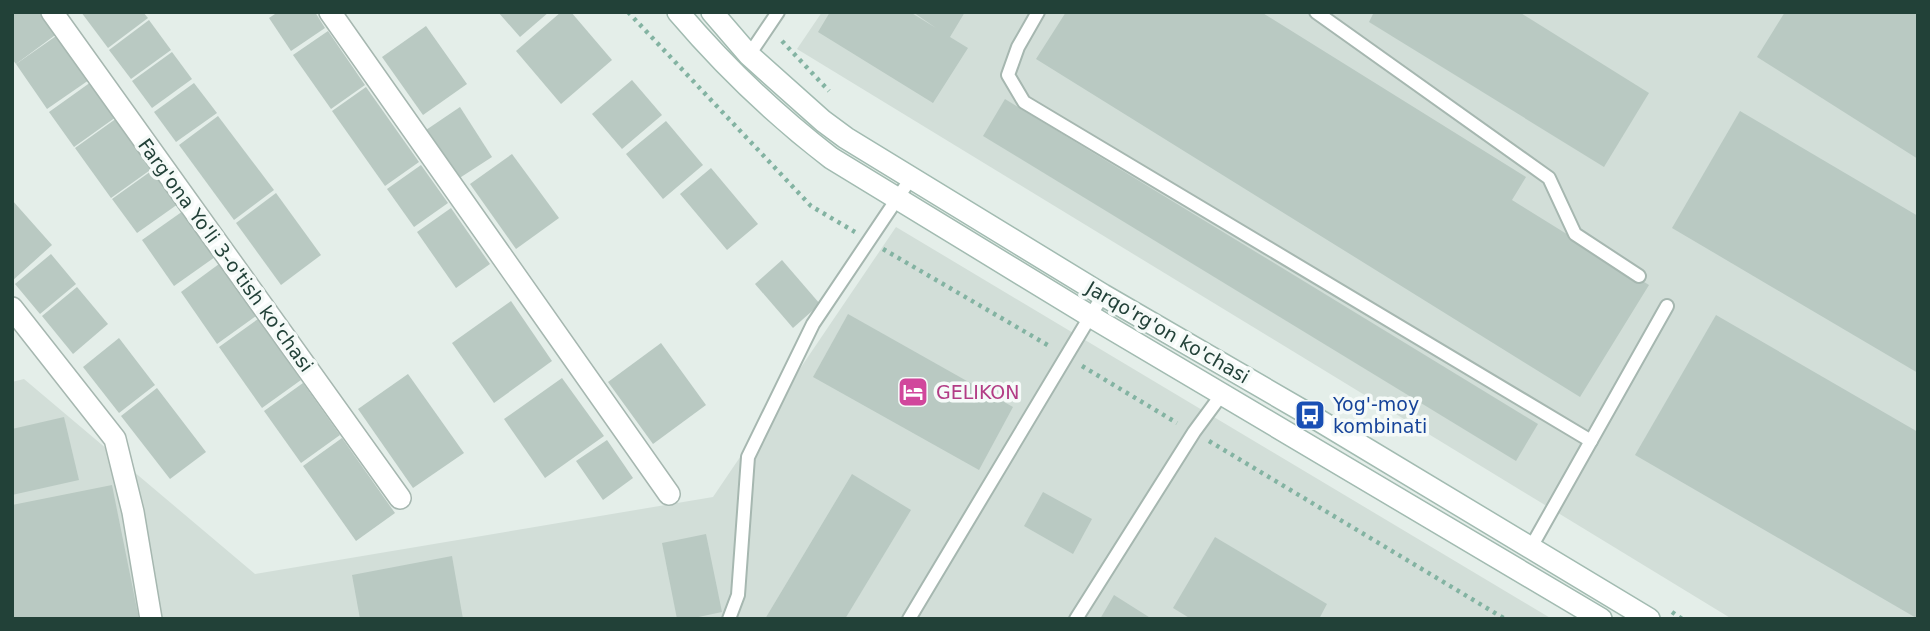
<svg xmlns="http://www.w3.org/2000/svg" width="1930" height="631" font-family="'DejaVu Sans',sans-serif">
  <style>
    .built { fill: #d2ded8 }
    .building { fill: #b9c9c2 }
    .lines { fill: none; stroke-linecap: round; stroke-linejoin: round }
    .service-casing { stroke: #a6b7b0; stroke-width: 16 }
    .minor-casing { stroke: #a6b7b0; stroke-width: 24 }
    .secondary-casing { stroke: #a2bbb1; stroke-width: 24 }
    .path { stroke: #83b3a2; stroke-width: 4.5; stroke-dasharray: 3.5 5; stroke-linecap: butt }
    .service { stroke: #fff; stroke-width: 12 }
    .minor { stroke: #fff; stroke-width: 21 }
    .secondary { stroke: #fff; stroke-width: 21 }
    .labels { text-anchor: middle; stroke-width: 7; stroke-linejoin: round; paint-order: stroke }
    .street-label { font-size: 19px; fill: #224138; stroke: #f5faf8 }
    .hotel-label { font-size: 19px; fill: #b23c85; stroke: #f5faf8; text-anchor: start }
    .transit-label { font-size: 19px; fill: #164399; stroke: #f5faf8; text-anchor: start }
  </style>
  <rect width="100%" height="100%" fill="#e4eee9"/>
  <!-- built -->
  <g class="built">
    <polygon points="822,12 1918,12 1918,619 1732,619 797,49"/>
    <polygon points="896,227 1552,619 12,619 12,382 24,379 255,574 713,497"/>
  </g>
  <!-- building -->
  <g class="building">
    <polygon points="12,12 43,12 58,33 16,64 12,59"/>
    <polygon points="81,12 143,12 148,18 108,48"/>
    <polygon points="278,12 315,12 325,28 291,51 269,18"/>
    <polygon points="498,12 549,12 520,37"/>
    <polygon points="561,12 571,12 612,60 561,104 516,51"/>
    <polygon points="830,12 910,12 936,28 913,12 965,12 950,37 968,48 933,103 818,32"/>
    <polygon points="1066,12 1261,12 1526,177 1512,200 1649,285 1580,397 1036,59"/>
    <polygon points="1374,12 1519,12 1649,93 1604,167 1369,22"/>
    <polygon points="1785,12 1918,12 1918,159 1757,57"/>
    <polygon points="149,20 171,50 131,79 109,50"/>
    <polygon points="426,26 467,84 423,115 382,57"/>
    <polygon points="328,31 365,85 331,109 293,55"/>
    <polygon points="59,34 89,80 47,109 16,64"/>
    <polygon points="172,52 192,79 152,108 132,81"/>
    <polygon points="632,80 662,115 622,149 592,114"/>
    <polygon points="91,82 116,117 74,147 49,112"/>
    <polygon points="194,83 217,113 176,142 154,112"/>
    <polygon points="366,87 419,162 385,186 332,111"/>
    <polygon points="1005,99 1538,424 1516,461 983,136"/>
    <polygon points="460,107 492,157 458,179 426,130"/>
    <polygon points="1740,111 1918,216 1918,373 1672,228"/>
    <polygon points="218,116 274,190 234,220 179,145"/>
    <polygon points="117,118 153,168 111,198 75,148"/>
    <polygon points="666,121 703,165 663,199 626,154"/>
    <polygon points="512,154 559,218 516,249 470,184"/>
    <polygon points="421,165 448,203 414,227 387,189"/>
    <polygon points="711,168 758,224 727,250 680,194"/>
    <polygon points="154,169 178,204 137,233 112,199"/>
    <polygon points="276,193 321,255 281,285 236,223"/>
    <polygon points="12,200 52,245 12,281"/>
    <polygon points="451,208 490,264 456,288 417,232"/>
    <polygon points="183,211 215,257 174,286 142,240"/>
    <polygon points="51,254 76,284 40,314 15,284"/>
    <polygon points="782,260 820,304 793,328 755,284"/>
    <polygon points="219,264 256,316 217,344 181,292"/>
    <polygon points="77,287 108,324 73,354 42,316"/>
    <polygon points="511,301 552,361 494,403 452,343"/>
    <polygon points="848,314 1013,407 979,470 813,377"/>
    <polygon points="1716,315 1918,432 1918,619 1635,455"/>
    <polygon points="258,319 301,380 262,408 219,347"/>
    <polygon points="119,338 155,385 119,413 83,367"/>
    <polygon points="661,343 706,405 653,444 608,382"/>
    <polygon points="408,374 464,453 413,488 358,409"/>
    <polygon points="562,378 604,436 545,478 504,419"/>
    <polygon points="303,383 340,435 301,463 264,411"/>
    <polygon points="157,388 206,452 170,479 121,416"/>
    <polygon points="64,417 79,480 12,495 12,429"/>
    <polygon points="342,438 395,513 356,541 303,466"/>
    <polygon points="607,440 633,478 603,500 576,461"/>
    <polygon points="852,474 911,510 845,619 765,619"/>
    <polygon points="112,485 139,619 12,619 12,505"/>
    <polygon points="1043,492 1092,519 1073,554 1024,526"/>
    <polygon points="706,534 722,612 689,619 677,619 662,543"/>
    <polygon points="1215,537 1327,604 1319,619 1191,619 1173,608"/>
    <polygon points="452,556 463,619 360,619 352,575"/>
    <polygon points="1114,595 1152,619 1100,619"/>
  </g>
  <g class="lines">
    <!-- service casing -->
    <g class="service-casing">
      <g id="service">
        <polyline points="1038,12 1018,47 1008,75 1024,102 1591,441"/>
        <polyline points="1316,12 1549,178 1575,234 1639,276"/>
        <polyline points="749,55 778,12"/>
        <polyline points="1530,549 1667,306"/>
        <polyline points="729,619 738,595 748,457 813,324 911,178"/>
        <polyline points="909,619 1103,295"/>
        <polyline points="1076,619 1194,432 1222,394"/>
      </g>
    </g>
    <!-- minor casing -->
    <g class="minor-casing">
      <g id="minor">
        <polyline points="52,12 400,498"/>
        <polyline points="330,12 669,494"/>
        <polyline points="12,308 115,439 133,512 151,619"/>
      </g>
    </g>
    <!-- secondary casing -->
    <g class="secondary-casing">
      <g id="secondary">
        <path d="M678,12C724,66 775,115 831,158L1090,316L1601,619"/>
        <polyline points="712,12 749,55 823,121 846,138 1103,295 1310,415 1649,619"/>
      </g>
    </g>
    <!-- path -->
    <g class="path">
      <polyline points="628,12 811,206 855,232"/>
      <polyline points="782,41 829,91"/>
      <polyline points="883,249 1051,347"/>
      <polyline points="1082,366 1177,423"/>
      <polyline points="1209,441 1505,619"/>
      <polyline points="1672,612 1682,619"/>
    </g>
    <!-- service -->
    <use href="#service" class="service"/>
    <!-- minor -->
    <use href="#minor" class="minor"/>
    <!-- secondary -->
    <use href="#secondary" class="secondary"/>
  </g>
  <!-- icons -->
  <defs>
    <g id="hotel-square" transform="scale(1.575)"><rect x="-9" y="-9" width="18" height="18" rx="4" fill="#d1479c" stroke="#f5faf8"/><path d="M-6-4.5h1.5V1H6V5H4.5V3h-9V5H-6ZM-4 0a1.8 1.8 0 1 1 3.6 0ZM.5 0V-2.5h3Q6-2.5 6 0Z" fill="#fff"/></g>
    <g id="bus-square" transform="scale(1.575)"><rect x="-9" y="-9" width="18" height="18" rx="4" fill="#1a4fb4" stroke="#f5faf8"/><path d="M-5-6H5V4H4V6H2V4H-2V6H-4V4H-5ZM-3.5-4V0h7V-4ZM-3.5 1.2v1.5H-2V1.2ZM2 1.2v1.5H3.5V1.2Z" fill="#fff"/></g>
  </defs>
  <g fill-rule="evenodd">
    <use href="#hotel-square" x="913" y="392"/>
    <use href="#bus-square" x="1310" y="415"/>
  </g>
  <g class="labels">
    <!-- street labels -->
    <g class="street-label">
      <text transform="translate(226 255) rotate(54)" y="7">Farg'ona Yo'li 3-o'tish ko'chasi</text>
      <text transform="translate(1168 332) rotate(30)" y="7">Jarqo'rg'on ko'chasi</text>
    </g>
    <!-- hotel labels -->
    <g class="hotel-label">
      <text x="936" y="399">GELIKON</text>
    </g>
    <!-- transit labels -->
    <g class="transit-label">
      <text x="1333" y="411">Yog'-moy<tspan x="1333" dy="22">kombinati</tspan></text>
    </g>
  </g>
  <!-- border -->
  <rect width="1930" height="631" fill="none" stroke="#224138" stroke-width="28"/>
</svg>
